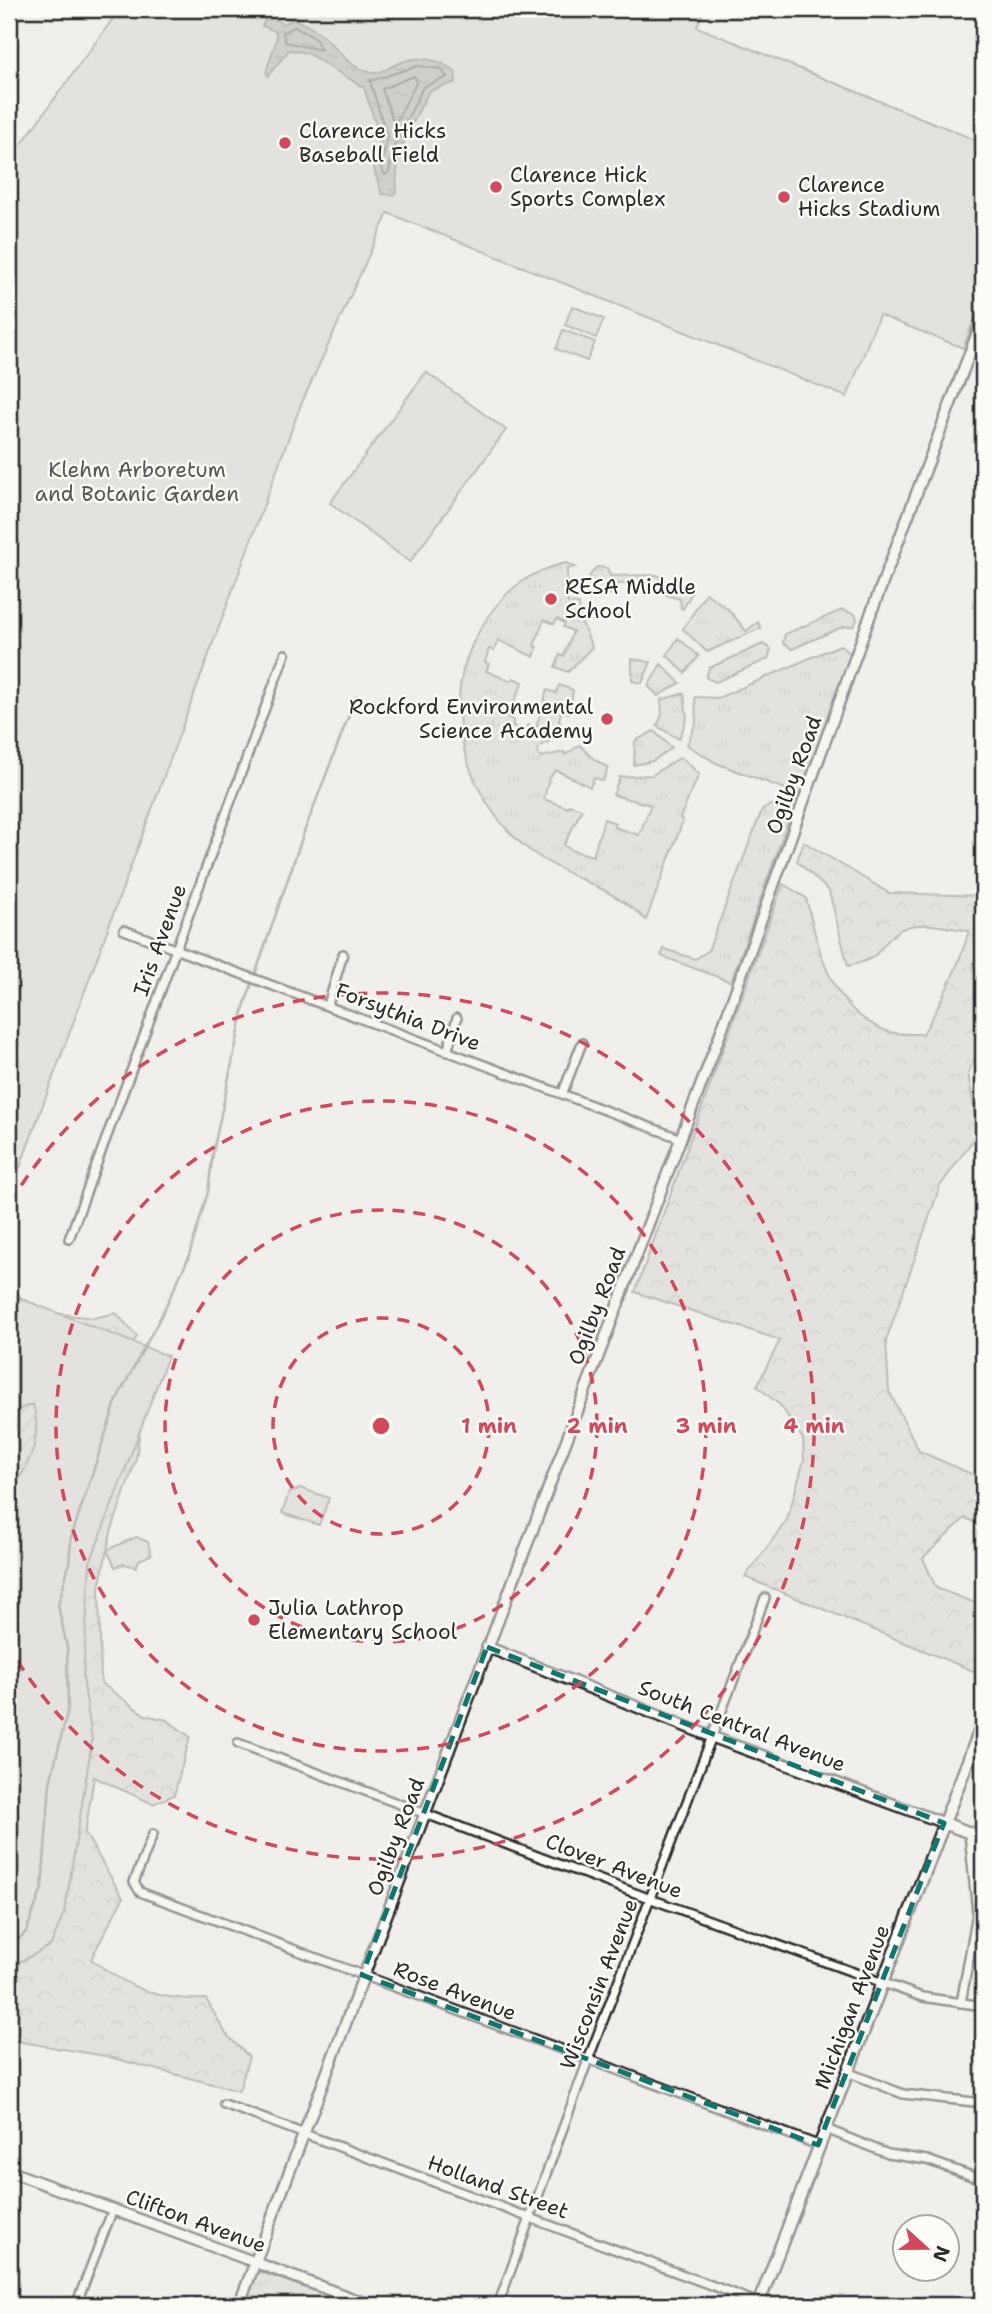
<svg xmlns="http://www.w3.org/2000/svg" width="992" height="2314" font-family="'Shantell Sans',sans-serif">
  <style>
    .grass { fill: url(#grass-tufts); stroke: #7f7e7d; stroke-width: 2 }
    .forest { fill: url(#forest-crowns); stroke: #7f7e7d; stroke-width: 2 }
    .park { fill: #d3d2cf; stroke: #7f7e7d; stroke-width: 2 }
    .garden { fill: url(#garden-furrows); stroke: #7f7e7d; stroke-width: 2 }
    .water { fill: url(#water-ripples); stroke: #777775; stroke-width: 2 }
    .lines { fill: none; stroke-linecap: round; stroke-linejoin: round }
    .shore { stroke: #5e5d5d; stroke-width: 2 }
    .stream { stroke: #777775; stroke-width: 2.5 }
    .minor-casing { stroke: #2b2b2b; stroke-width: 12 }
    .tertiary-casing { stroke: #2b2b2b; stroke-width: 14 }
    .secondary-casing { stroke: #2b2b2b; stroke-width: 15 }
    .minor { stroke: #fdfcf7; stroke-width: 7 }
    .tertiary { stroke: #fdfcf7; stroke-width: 9 }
    .secondary { stroke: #fdfcf7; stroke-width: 10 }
    .marked { fill: none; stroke: #0f766e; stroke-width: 5; stroke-dasharray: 14 9; stroke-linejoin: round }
    .ring { fill: none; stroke: #d1495b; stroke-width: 3.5; stroke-dasharray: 12 9 }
    .poi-dot { fill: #d1495b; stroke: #fdfcf7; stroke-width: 2.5 }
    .labels { text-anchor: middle; stroke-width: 5; stroke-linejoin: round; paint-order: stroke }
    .poi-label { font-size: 21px; fill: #2b2b2b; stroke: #fdfcf7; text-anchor: start }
    .park-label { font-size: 21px; fill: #555554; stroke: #fdfcf7 }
    .street-label { font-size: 21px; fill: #2b2b2b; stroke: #fdfcf7 }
    .centre { fill: #d1495b; stroke: #fdfcf7; stroke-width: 3.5 }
    .ring-label { font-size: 21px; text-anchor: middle; font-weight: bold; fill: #d1495b; stroke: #fdfcf7; stroke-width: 5; stroke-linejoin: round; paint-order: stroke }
  </style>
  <defs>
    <pattern id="grass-tufts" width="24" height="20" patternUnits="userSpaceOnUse" patternTransform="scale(1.75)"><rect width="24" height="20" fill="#d3d2cf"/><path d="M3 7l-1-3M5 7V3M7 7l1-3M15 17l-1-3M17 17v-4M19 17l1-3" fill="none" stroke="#b5b4b2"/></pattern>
    <pattern id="forest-crowns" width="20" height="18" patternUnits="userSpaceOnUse" patternTransform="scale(1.75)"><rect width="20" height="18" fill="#d3d2cf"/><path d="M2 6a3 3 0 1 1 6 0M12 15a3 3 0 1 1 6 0" fill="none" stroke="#b5b4b2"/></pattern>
    <pattern id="garden-furrows" width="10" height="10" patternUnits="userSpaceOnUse" patternTransform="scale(1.75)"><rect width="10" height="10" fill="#d3d2cf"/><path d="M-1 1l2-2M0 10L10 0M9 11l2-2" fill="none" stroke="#b5b4b2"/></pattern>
    <pattern id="water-ripples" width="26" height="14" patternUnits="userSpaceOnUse" patternTransform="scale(1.75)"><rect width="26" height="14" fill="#aaa9a7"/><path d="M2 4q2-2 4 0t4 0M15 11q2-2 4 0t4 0" fill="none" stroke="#8b8a88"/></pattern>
  </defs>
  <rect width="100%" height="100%" fill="#f0efeb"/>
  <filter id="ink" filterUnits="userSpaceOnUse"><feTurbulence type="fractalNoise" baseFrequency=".0143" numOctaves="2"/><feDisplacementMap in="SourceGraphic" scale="14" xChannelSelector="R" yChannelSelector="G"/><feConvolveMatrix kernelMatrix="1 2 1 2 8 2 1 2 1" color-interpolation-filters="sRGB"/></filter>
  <g filter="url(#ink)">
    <!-- grass -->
    <g class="grass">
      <path d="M566,563L575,567L567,569L568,603L579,604L581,621L592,647L568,672L555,667L560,655L564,656L573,631L563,627L565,623L557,619L554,624L544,620L534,646L537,647L534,657L498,640L494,651L489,649L485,662L489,664L486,671L510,681L513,678L523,682L507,717L513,720V726L525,731L528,725L536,728L547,690L556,693L559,685L573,690L570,713L561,711L559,722L563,726L548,737L550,741L538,747V754L541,757L564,752L565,755L580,745L590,756L608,768L603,781L594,778L590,787L556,770L549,778L544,799L568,808L569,805L582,809L564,845L571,850L593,856L604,819L615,823L614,827L639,835L651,805L613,795L620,777L652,775L681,757L699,774L680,818L683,821L646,920C616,890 576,880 541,858C473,816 437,717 473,643C493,602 520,573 566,563Z"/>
      <polygon points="596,567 607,568 610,576 656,575 660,576 660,580 693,590 683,609 681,608 680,599 656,592 655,583 615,584 615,593 590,598 589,577"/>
      <polygon points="706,593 728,609 746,631 758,622 761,628 707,652 683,629"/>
      <polygon points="842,610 855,614 857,620 854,626 842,627 792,649 783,643 785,634"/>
      <polygon points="678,638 699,656 685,673 667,655"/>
      <polygon points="763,644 771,649 768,659 716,682 706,678 709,668"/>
      <polygon points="840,645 850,653 850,661 801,794 793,796 793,792 716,763 687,745 696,722 695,697 718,698"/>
      <polygon points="632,659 651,662 642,683 632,681"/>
      <polygon points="661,664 680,683 658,696 648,686"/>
      <polygon points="684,693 687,718 679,739 657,726 662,715 661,700"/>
      <polygon points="654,731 672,748 653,761 634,765 635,741"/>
      <polygon points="771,805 780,806 789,818 731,982 661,956 664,949 695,959 708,951 762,810"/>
      <polygon points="260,2272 326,2295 322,2305 244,2305 255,2277"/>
    </g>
    <!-- forest -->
    <g class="forest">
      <path d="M804,842L889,893L983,896V1042L968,1073L978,1133L940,1186L886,1341L889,1391L919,1451L983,1479V1526L965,1518L923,1558L936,1588L983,1606V1675L745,1577L787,1520L804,1460L803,1439L781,1406L757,1386L780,1340L635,1292L783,884L806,898C819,951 830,1009 886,1031C896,1035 912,1034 923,1034C942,1001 958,968 969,931C949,928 915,918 897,932C873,951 885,958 848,966L829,891L797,861Z"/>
      <path d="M9,1282L30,1310L93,1318L116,1313L137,1336L121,1366L145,1391L136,1459L111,1532L99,1588L101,1683L145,1715L167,1720L190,1737L174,1795L153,1804L94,1777L85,1833L123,1898L91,1959C128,1988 159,2001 206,1999L226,2034L249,2057L239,2091L105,2056L9,2040Z"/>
    </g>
    <!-- park -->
    <g class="park">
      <polygon points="120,9 704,9 697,27 983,143 983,297 963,348 879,315 847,397 388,213 300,407 9,1197 9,161"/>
      <polygon points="572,306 604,319 596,338 565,325"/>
      <polygon points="563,330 595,342 587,361 556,349"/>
      <polygon points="426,372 506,430 410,562 330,503"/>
      <polygon points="9,1294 168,1356 90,1563 83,1677 92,1741 65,1910 51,1945 9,1968"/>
      <polygon points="300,1488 329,1498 319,1525 282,1513 289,1493"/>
      <polygon points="136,1537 148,1542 151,1555 139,1560 136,1567 124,1564 115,1567 107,1550"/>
    </g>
    <!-- garden -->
    <path class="garden" d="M33,1404C42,1435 32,1457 17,1483L9,1478V1422L12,1412Z"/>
    <!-- water -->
    <path class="water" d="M267,15L283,24L294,19C302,23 311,27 318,32C335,44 346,67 369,72C381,75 389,67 399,63C418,55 441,59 455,72L456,82L429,91C413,123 393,153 397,190L393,195L382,194L374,169L380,137L364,88L307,53L289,50L268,76L266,72L277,38L275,31L262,26Z"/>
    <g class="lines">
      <!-- shore -->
      <g class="shore">
        <polygon points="295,27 315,38 321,50 285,42 283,32"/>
        <polygon points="418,66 441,69 447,77 423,87 394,146 389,172 385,175 381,168 387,136 370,81"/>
        <polygon points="414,76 417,81 397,120 393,121 382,89"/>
      </g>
      <!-- stream -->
      <polyline class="stream" points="9,1948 26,1932 42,1888 50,1783 68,1709 67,1647 58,1605 69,1565 71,1538 117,1399 161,1316 188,1259 208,1192 213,1152 244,1007 304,832 356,697"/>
      <!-- minor casing -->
      <g class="minor-casing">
        <g id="minor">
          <polyline points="124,930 679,1138"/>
          <polyline points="328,1005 343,954"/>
          <polyline points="447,1052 457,1018"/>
          <polyline points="563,1092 582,1043"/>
          <polyline points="69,1239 285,654"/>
          <polyline points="238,1743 651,1899 922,1997 983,2006"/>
          <polyline points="153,1834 134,1882 140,1892 818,2145"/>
          <polyline points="961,2003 977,1913 969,1833"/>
          <polyline points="847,2072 903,2094 983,2103"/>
          <polyline points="224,2104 759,2303"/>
          <polyline points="826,2129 888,2154 927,2160 983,2180"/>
          <polyline points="76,2305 113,2209"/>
          <polyline points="498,2305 588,2060 765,1598"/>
        </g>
      </g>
      <!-- tertiary casing -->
      <g class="tertiary-casing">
        <g id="tertiary">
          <polyline points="487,1647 712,1737 944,1823"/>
          <polyline points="9,2171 370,2305"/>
          <polyline points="239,2305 718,1040 870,616 983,318"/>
        </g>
      </g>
      <!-- secondary casing -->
      <g class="secondary-casing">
        <g id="secondary">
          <polyline points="944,1823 983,1838"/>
          <polyline points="758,2305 983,1722"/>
        </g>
      </g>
      <!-- minor -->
      <use href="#minor" class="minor"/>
      <!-- tertiary -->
      <use href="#tertiary" class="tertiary"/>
      <!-- secondary -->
      <use href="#secondary" class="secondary"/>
    </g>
  </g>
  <!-- marked area -->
  <path d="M0 0H992V2314H0ZM487,1647L944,1823L818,2145L362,1975Z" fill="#f0efeb" fill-opacity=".55" fill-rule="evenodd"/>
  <path class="marked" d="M487,1647L944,1823L818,2145L362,1975Z"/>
  <!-- distance rings -->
  <g class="ring">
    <circle cx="381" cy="1426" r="108"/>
    <circle cx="381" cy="1426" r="216"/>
    <circle cx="381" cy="1426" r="325"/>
    <path d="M10 1203A433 433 0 1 1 10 1649"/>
  </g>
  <!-- markers -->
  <g class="poi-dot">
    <circle cx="285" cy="143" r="7"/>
    <circle cx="496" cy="187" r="7"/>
    <circle cx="784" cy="197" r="7"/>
    <circle cx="551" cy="599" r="7"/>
    <circle cx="607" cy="719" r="7"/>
    <circle cx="254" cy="1620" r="7"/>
  </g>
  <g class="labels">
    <!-- poi labels -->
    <g class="poi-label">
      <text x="299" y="138">Clarence Hicks<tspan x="299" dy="24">Baseball Field</tspan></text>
      <text x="510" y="182">Clarence Hick<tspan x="510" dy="24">Sports Complex</tspan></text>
      <text x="798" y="192">Clarence<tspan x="798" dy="24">Hicks Stadium</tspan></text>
      <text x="565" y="594">RESA Middle<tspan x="565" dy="24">School</tspan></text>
      <text x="593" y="714" text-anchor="end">Rockford Environmental<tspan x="593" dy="24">Science Academy</tspan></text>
      <text x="268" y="1615">Julia Lathrop<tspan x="268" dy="24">Elementary School</tspan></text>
    </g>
    <!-- park labels -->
    <g class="park-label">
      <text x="137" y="477">Klehm Arboretum<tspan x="137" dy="24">and Botanic Garden</tspan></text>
    </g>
    <!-- street labels -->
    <g class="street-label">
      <text transform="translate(794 775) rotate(-70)" y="7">Ogilby Road</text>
      <text transform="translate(160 940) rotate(-70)" y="7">Iris Avenue</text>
      <text transform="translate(408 1017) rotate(21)" y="7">Forsythia Drive</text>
      <text transform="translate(597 1306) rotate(-69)" y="7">Ogilby Road</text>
      <text transform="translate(742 1726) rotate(21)" y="7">South Central Avenue</text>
      <text transform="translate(396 1837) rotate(-69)" y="7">Ogilby Road</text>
      <text transform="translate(614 1866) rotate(21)" y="7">Clover Avenue</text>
      <text transform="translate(599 1984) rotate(-69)" y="7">Wisconsin Avenue</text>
      <text transform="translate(455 1991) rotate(21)" y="7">Rose Avenue</text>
      <text transform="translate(852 2007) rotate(-69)" y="7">Michigan Avenue</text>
      <text transform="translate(498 2187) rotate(20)" y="7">Holland Street</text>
      <text transform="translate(196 2221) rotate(20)" y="7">Clifton Avenue</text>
    </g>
  </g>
  <circle cx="381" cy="1426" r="10" class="centre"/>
  <g class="ring-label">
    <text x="489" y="1433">1 min</text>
    <text x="597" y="1433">2 min</text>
    <text x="706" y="1433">3 min</text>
    <text x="814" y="1433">4 min</text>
  </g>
  <!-- margin -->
  <rect width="992" height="2314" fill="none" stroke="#fdfcf7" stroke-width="35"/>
  <rect x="18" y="18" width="957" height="2279" fill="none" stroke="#2b2b2b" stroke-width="2.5" filter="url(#ink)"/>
  <!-- north arrow -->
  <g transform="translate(926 2248) rotate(111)"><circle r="33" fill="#fdfcf7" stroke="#a9a8a5" stroke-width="2"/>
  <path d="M0-5L12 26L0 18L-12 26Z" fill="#d1495b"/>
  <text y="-10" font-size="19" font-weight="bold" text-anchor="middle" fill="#2b2b2b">N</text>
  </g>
</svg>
